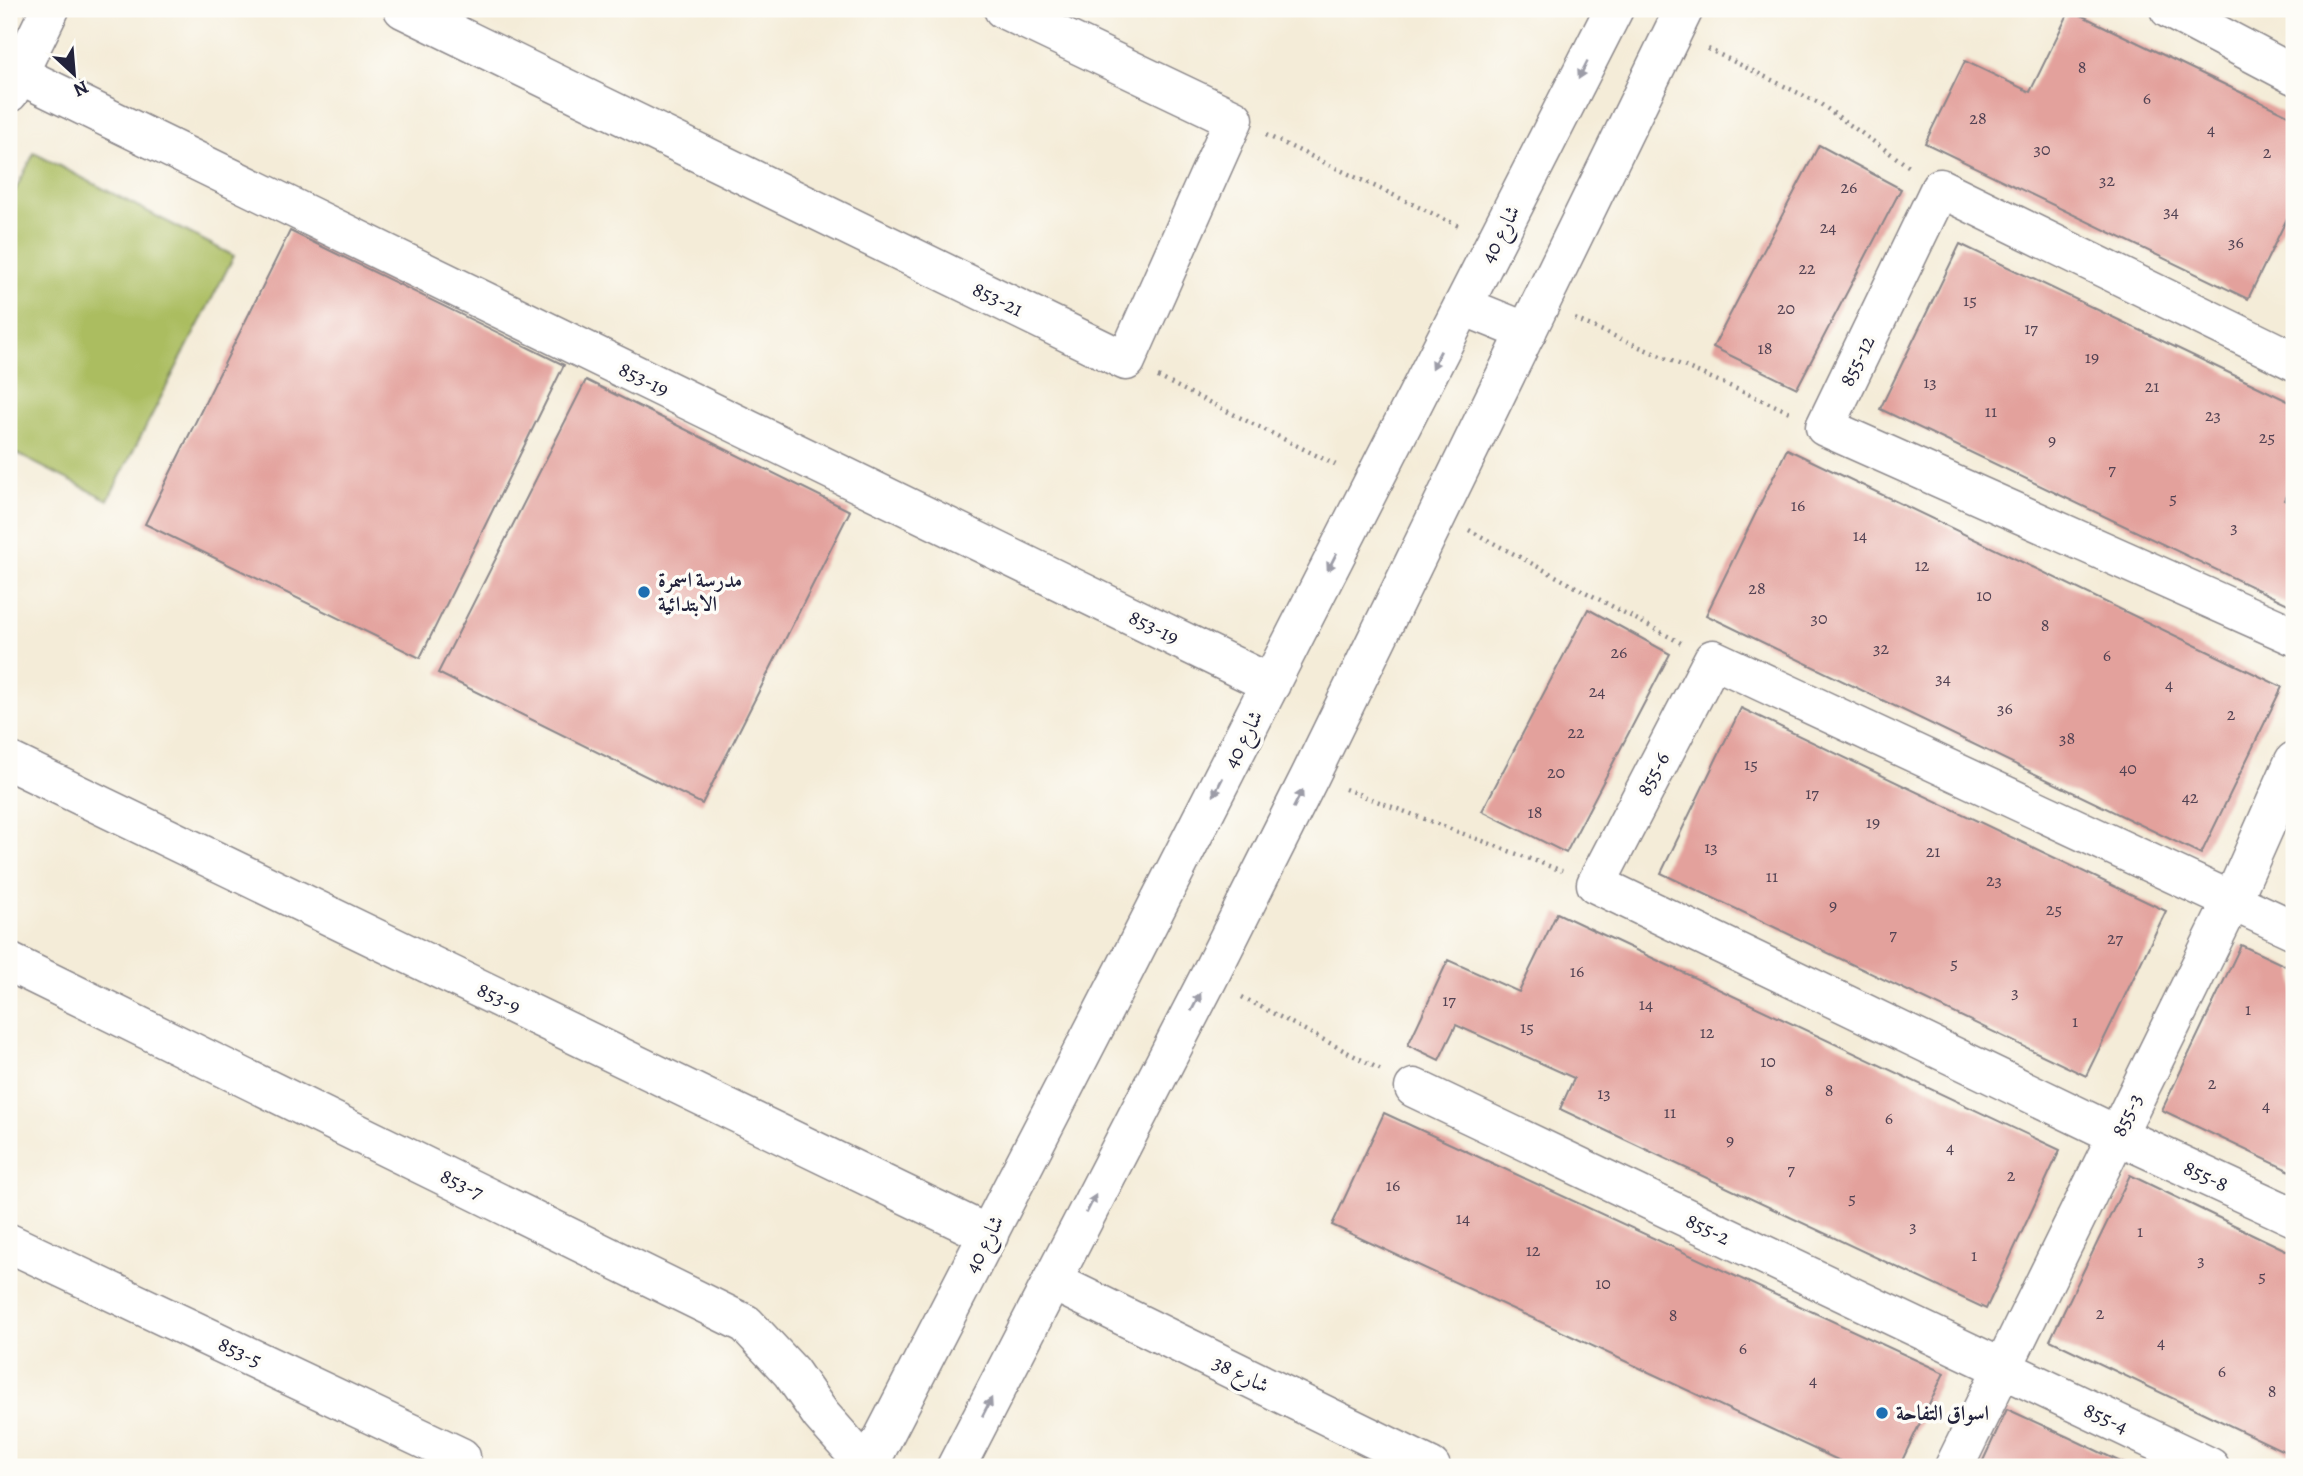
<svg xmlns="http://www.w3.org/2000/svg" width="2303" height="1476" font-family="Alegreya,Amiri,serif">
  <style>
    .green { fill: #abbd61; stroke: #66704e; stroke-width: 2 }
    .building { fill: #e3a19c }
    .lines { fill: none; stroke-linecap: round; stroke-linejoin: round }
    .minor-casing { stroke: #8b878a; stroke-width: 41 }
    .tertiary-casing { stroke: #8b878a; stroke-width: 41 }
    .secondary-casing { stroke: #8b878a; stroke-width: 41 }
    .path { stroke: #8b878a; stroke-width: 4.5; stroke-dasharray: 2 5; stroke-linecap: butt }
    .minor { stroke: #fff; stroke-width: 38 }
    .tertiary { stroke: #fff; stroke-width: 38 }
    .secondary { stroke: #fff; stroke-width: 38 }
    .oneway { fill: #9c9ca7 }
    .poi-dot { fill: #1f6fb2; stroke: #fdfcf7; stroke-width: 2.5 }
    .labels { text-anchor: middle; stroke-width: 7; stroke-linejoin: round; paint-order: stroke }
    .number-label { font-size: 18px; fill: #524253 }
    .street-label { font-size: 21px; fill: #22223b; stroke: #fdfcf7 }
    .poi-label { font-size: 21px; font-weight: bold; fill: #22223b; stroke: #fdfcf7; text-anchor: start }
  </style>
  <rect width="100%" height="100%" fill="#fdfcf7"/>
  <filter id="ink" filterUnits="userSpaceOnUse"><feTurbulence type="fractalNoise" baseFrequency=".0143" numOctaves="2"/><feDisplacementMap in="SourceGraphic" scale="14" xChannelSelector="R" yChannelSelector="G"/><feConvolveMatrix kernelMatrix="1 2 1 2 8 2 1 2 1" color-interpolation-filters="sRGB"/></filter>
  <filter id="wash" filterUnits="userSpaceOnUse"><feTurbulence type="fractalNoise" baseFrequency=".00686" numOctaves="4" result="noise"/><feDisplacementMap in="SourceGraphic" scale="28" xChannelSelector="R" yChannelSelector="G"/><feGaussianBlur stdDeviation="1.57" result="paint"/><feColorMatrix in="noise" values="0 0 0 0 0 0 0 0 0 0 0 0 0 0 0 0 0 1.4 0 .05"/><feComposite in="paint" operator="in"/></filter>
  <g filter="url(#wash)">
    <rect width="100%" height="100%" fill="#f4ecd8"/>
    <!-- green -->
    <polygon class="green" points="34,153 234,256 108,500 9,450 9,203"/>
    <g id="blocks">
      <!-- building -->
      <g class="building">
        <polygon points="2070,10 2294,118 2294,204 2248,299 1925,143 1965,61 2030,92"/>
        <polygon points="1819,145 1901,189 1797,388 1713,347"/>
        <polygon points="290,231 564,365 420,658 145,524"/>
        <polygon points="1960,244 2294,404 2294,479 2284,500 2294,505 2294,607 1880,409"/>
        <polygon points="586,380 850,511 702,804 438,673"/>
        <polygon points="1787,449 2282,687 2201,854 1706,615"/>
        <polygon points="1588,609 1670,654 1566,853 1482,811"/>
        <polygon points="1741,708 2166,911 2086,1076 1661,873"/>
        <polygon points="1557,913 2060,1150 1986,1309 1560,1109 1574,1078 1456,1025 1439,1060 1408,1045 1448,960 1519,992"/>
        <polygon points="2241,945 2294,970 2294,1173 2162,1110"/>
        <polygon points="1384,1113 1944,1373 1899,1467 1853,1467 1332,1225"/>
        <polygon points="2130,1175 2294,1254 2294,1456 2050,1340"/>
        <polygon points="2007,1409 2068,1437 2131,1467 1980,1467"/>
      </g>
    </g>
  </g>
  <g filter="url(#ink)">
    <use href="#blocks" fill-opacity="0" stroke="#8b878a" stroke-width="2"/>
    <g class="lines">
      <!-- minor casing -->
      <g class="minor-casing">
        <g id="minor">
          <polyline points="403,9 1126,361 1234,119 1003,9"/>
          <polyline points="2169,9 2294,75"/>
          <polyline points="18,74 1271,684"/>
          <polyline points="9,93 50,9"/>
          <polyline points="2294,361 1940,188 1825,427 2294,636"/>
          <polyline points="9,761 989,1235"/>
          <polyline points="2294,930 1713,659 1596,884 2117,1135 2294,1217"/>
          <polyline points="9,962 746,1324 791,1372 821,1415 867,1467"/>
          <polyline points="1414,1088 2210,1467"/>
          <polyline points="9,1243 461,1457 456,1467"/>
          <polyline points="1954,1467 2232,901 2294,761"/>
        </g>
      </g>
      <!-- tertiary casing -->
      <g class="tertiary-casing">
        <polyline id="tertiary" points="1052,1281 1431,1467"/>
      </g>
      <!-- secondary casing -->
      <g class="secondary-casing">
        <g id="secondary">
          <polyline points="1463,306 1527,332"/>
          <polyline points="868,1467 1125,969 1614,9"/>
          <polyline points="956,1467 1208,979 1310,776 1684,9"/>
        </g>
      </g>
      <!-- path -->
      <g class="path">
        <polyline points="1708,49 1819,103 1911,168"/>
        <polyline points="1266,135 1461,227"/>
        <polyline points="1575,319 1792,413"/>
        <polyline points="1158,377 1338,466"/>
        <polyline points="1469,530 1681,643"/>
        <polyline points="1345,789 1562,871"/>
        <polyline points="1242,997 1383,1071"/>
      </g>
      <!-- minor -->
      <use href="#minor" class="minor"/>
      <!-- tertiary -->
      <use href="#tertiary" class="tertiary"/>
      <!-- secondary -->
      <use href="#secondary" class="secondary"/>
    </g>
    <!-- one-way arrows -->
    <defs><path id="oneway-solid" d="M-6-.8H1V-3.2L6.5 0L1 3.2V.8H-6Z" transform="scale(1.75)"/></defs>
    <g class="oneway">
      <use href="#oneway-solid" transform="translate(1583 70) rotate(117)"/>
      <use href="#oneway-solid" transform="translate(1436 360) rotate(117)"/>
      <use href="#oneway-solid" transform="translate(1332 562) rotate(117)"/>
      <use href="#oneway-solid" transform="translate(1218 787) rotate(117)"/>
      <use href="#oneway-solid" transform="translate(1298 799) rotate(-63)"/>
      <use href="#oneway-solid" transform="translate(1196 1002) rotate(-63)"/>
      <use href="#oneway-solid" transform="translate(1091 1204) rotate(-63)"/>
      <use href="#oneway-solid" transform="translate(987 1407) rotate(-63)"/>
    </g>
  </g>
  <!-- markers -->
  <g class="poi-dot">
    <circle cx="644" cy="592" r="7"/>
    <circle cx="1882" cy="1413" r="7"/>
  </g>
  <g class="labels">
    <!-- number labels -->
    <g class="number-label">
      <text x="2082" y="73">8</text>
      <text x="2147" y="104">6</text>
      <text x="1978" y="124">28</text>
      <text x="2211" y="135">4</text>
      <text x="2042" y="155">30</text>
      <text x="2267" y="158">2</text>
      <text x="2107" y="186">32</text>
      <text x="1849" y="193">26</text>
      <text x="2171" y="217">34</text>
      <text x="1828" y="233">24</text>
      <text x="2236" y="248">36</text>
      <text x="1807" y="274">22</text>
      <text x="1970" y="306">15</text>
      <text x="1786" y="314">20</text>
      <text x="2031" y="334">17</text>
      <text x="1765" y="354">18</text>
      <text x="2092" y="363">19</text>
      <text x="1930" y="388">13</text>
      <text x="2152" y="392">21</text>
      <text x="1991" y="417">11</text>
      <text x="2213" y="421">23</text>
      <text x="2267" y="443">25</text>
      <text x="2052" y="446">9</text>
      <text x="2112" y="475">7</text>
      <text x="2173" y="504">5</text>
      <text x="1798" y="511">16</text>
      <text x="2234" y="533">3</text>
      <text x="1860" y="541">14</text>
      <text x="1922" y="571">12</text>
      <text x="1757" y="594">28</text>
      <text x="1984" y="601">10</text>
      <text x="1819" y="624">30</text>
      <text x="2045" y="631">8</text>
      <text x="1881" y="654">32</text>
      <text x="1619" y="658">26</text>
      <text x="2107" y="661">6</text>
      <text x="1943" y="684">34</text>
      <text x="2169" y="690">4</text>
      <text x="1597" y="697">24</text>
      <text x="2005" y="714">36</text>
      <text x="2231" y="720">2</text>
      <text x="1576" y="738">22</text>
      <text x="2067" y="744">38</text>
      <text x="1751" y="770">15</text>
      <text x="2128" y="774">40</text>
      <text x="1556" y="778">20</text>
      <text x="1812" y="799">17</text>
      <text x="2190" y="803">42</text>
      <text x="1535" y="818">18</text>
      <text x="1873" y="828">19</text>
      <text x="1711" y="853">13</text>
      <text x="1933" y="857">21</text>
      <text x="1772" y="882">11</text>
      <text x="1994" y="886">23</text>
      <text x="1833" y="911">9</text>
      <text x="2054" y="915">25</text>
      <text x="1893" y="940">7</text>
      <text x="2115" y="944">27</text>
      <text x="1954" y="969">5</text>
      <text x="1577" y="977">16</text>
      <text x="2015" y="998">3</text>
      <text x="1449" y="1006">17</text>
      <text x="1646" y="1010">14</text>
      <text x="2248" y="1015">1</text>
      <text x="2075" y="1027">1</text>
      <text x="1527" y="1033">15</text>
      <text x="1707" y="1038">12</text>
      <text x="1768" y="1067">10</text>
      <text x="2212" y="1089">2</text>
      <text x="1829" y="1096">8</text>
      <text x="1604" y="1099">13</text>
      <text x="2266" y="1111">4</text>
      <text x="1670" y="1118">11</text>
      <text x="1889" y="1124">6</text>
      <text x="1730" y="1146">9</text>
      <text x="1950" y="1153">4</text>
      <text x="1791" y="1175">7</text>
      <text x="2011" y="1181">2</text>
      <text x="1393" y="1191">16</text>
      <text x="1852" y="1204">5</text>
      <text x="1463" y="1224">14</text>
      <text x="1913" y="1232">3</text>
      <text x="2140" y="1237">1</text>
      <text x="1533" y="1256">12</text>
      <text x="1974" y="1261">1</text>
      <text x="2201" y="1266">3</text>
      <text x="2262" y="1282">5</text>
      <text x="1603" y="1289">10</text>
      <text x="2100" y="1319">2</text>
      <text x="1673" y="1321">8</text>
      <text x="2161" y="1348">4</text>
      <text x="1743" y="1354">6</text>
      <text x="2222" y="1377">6</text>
      <text x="1813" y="1386">4</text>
      <text x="2272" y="1397">8</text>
    </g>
    <!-- street labels -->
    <g class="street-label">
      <text transform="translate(1500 234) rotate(-63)" y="7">شارع 40</text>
      <text transform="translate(998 299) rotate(26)" y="7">853-21</text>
      <text transform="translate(1857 361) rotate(-64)" y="7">855-12</text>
      <text transform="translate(644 379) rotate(26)" y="7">853-19</text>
      <text transform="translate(1154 627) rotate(26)" y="7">853-19</text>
      <text transform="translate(1243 739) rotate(-63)" y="7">شارع 40</text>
      <text transform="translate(1653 774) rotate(-62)" y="7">855-6</text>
      <text transform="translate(499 998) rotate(26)" y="7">853-9</text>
      <text transform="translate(2127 1115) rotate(-64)" y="7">855-3</text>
      <text transform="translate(2206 1176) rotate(25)" y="7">855-8</text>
      <text transform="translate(462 1184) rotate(26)" y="7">853-7</text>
      <text transform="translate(1708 1229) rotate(26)" y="7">855-2</text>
      <text transform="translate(984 1244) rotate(-63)" y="7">شارع 40</text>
      <text transform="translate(240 1352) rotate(25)" y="7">853-5</text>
      <text transform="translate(1241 1374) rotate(26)" y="7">شارع 38</text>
      <text transform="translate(2106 1418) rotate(25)" y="7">855-4</text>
    </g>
    <!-- poi labels -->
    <g class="poi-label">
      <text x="658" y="587">مدرسة اسمرة<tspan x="658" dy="24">الابتدائية</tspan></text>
      <text x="1896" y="1420">اسواق التفاحة</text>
    </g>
  </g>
  <!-- margin -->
  <rect width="2303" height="1476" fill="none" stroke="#fdfcf7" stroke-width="35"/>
  <!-- north arrow -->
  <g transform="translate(74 74) rotate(154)" stroke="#fdfcf7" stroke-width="5" paint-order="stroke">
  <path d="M0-5L12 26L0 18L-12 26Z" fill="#22223b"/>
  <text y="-10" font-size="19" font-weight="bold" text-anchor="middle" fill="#22223b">N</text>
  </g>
</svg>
